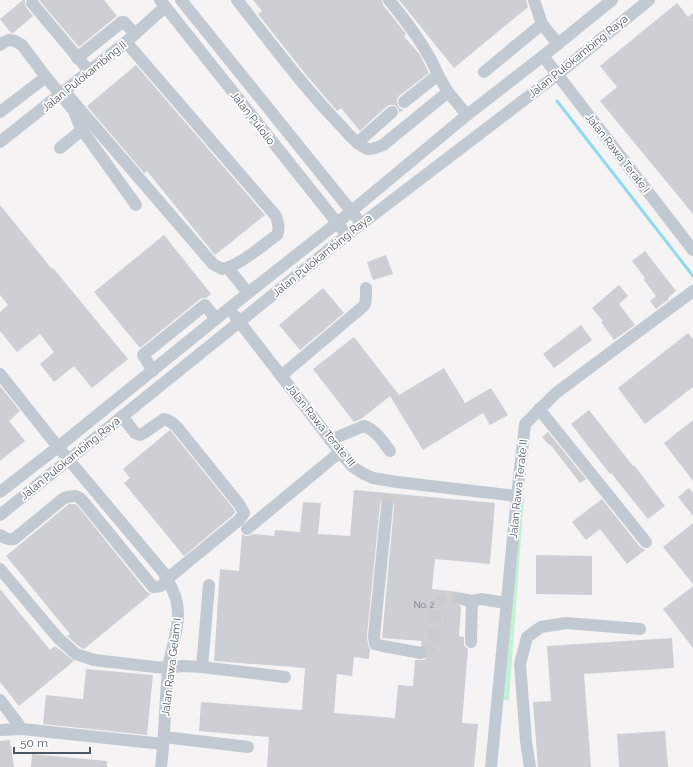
<svg xmlns="http://www.w3.org/2000/svg" width="693" height="767" font-family="Raleway,sans-serif">
  <style>
    .green { fill: #c3f1d5 }
    .lines { fill: none; stroke-linecap: round; stroke-linejoin: round }
    .stream { stroke: #90daee; stroke-width: 3 }
    .building { fill: #cdcfd5; fill-rule: evenodd }
    .minor-tunnel { stroke: #caccce; stroke-width: 12; stroke-dasharray: 12 6; stroke-linecap: butt }
    .minor { stroke: #c1cad2; stroke-width: 12 }
    .labels { text-anchor: middle; stroke-width: 3.5; stroke-linejoin: round; paint-order: stroke }
    .number-label { font-size: 9px; fill: #6b747e }
    .street-label { font-size: 11px; fill: #4a5661; stroke: #fff }
  </style>
  <rect width="100%" height="100%" fill="#f5f3f3"/>
  <!-- green -->
  <polygon class="green" points="517,496 524,497 509,701 498,698"/>
  <g class="lines">
    <!-- stream -->
    <polyline class="stream" points="557,101 693,276"/>
  </g>
  <!-- building -->
  <g class="building">
    <polygon points="23,0 25,0 25,4 26,7 33,16 13,33 11,33 0,19"/>
    <polygon points="39,0 104,0 117,16 79,47"/>
    <polygon points="253,0 382,0 383,5 406,34 404,36 420,55 429,73 399,96 397,99 397,103 398,106 401,109 404,109 399,113 399,110 397,107 394,105 390,105 387,106 360,131 341,108 337,111 307,76 258,14 262,11"/>
    <polygon points="399,0 526,0 528,7 454,68"/>
    <polygon points="677,3 688,17 693,13 693,214 600,101 617,87 600,66"/>
    <polygon points="136,65 265,215 215,255 147,171 144,173 87,106"/>
    <polygon points="0,205 52,269 53,268 128,359 92,388 74,366 54,382 40,364 54,352 40,334 17,352 0,331 0,312 8,305 0,295"/>
    <polygon points="164,235 211,294 206,298 203,298 200,299 140,348 94,292"/>
    <polygon points="645,251 676,291 668,298 669,299 656,309 650,301 656,296 644,280 645,278 632,261"/>
    <polygon points="386,255 393,274 373,280 367,262"/>
    <polygon points="619,285 628,296 619,304 635,325 614,340 601,322 603,321 592,308"/>
    <polygon points="323,288 344,313 300,350 279,325"/>
    <polygon points="581,325 592,340 554,368 543,354"/>
    <polygon points="688,333 693,339 693,387 645,424 618,388"/>
    <polygon points="354,337 399,395 444,368 465,403 491,388 508,415 490,425 483,413 423,450 390,396 361,419 354,422 313,369"/>
    <polygon points="0,386 20,411 9,421 25,441 0,461"/>
    <polygon points="589,410 633,466 634,465 665,506 648,519 611,473 610,474 571,424"/>
    <polygon points="693,420 693,481 664,443"/>
    <polygon points="170,430 233,508 235,512 233,515 184,556 124,483 130,478 123,469"/>
    <polygon points="548,432 586,479 580,483 550,444 549,445 542,437"/>
    <polygon points="689,488 693,493 693,516 678,497"/>
    <path d="M354,490L495,503L490,564L435,559L432,589L459,592L456,594L455,598V601L457,604L461,607L459,636L464,637V645L468,649L462,723L478,724L474,767H267L269,737L199,731L201,702L302,710L305,668L214,661L220,569L239,571L242,534L245,536H248L253,534L274,536L275,530L300,532L303,502L321,503L318,534L350,536ZM384,499H388L392,500L394,503V507L382,638L422,641L421,645L426,648L428,651V655L426,658L424,660H415L413,686L398,685L395,718L334,713L337,674L352,676L354,657L369,659L370,649L368,645L367,635L380,505L381,501Z"/>
    <polygon points="602,499 640,547 645,550 627,564 600,529 586,540 572,522"/>
    <polygon points="69,504 74,504 77,505 147,592 151,594 84,649 80,647 67,636 70,634 6,556"/>
    <polygon points="693,523 693,584 663,547"/>
    <polygon points="536,555 592,556 592,595 536,594"/>
    <polygon points="693,586 693,648 663,609"/>
    <polygon points="0,589 50,650 55,646 74,661 19,706 0,682"/>
    <polygon points="672,638 674,668 584,674 591,767 538,767 533,702 551,701 547,646"/>
    <polygon points="86,669 153,675 147,735 43,724 46,695 83,699"/>
    <polygon points="665,731 668,767 619,767 617,734"/>
    <polygon points="10,740 14,767 0,767 0,741"/>
    <polygon points="32,754 107,761 107,767 31,767"/>
  </g>
  <g class="lines">
    <!-- minor-tunnel -->
    <g class="minor-tunnel">
      <polyline points="387,506 389,493"/>
      <path d="M421,653C423,652 427,651 429,649C441,638 427,602 446,598C451,597 457,598 462,599"/>
    </g>
    <!-- minor -->
    <g class="minor">
      <polyline points="160,0 342,229"/>
      <polyline points="181,0 356,217"/>
      <path d="M237,0C271,43 304,88 343,128C348,134 360,147 368,149C372,150 378,147 383,145L448,92L467,115"/>
      <path d="M389,0C407,22 428,49 438,75"/>
      <polyline points="534,0 542,24"/>
      <polyline points="32,3 89,71"/>
      <polyline points="0,45 4,42 9,40 15,41 22,45 46,77 74,111 80,127 136,205"/>
      <polyline points="543,56 693,250"/>
      <polyline points="77,58 122,22 124,22 135,34"/>
      <polyline points="484,72 542,24 558,44"/>
      <path d="M64,91L213,264L222,269C241,265 261,246 277,235C280,228 278,223 276,216L126,42"/>
      <polyline points="404,102 438,75 448,92"/>
      <polyline points="0,112 46,77"/>
      <polyline points="0,142 126,42 165,7"/>
      <polyline points="357,143 392,112"/>
      <polyline points="60,148 82,130"/>
      <polyline points="228,268 248,293"/>
      <polyline points="235,316 340,452 353,467 364,474 373,478 397,482 517,496"/>
      <polyline points="153,371 143,355 205,305 216,319"/>
      <path d="M0,374L58,447L163,572C168,580 175,594 177,603C181,626 171,647 168,669C165,702 165,735 161,767"/>
      <path d="M281,376L353,315C367,304 366,306 366,288"/>
      <polyline points="539,409 646,542"/>
      <path d="M330,440L364,426C376,430 383,442 390,451"/>
      <polyline points="0,492 58,447 248,293 337,223 467,115 543,56 612,0"/>
      <polyline points="387,506 374,636 375,644 383,646 421,653"/>
      <polyline points="0,515 347,235 558,74 649,0"/>
      <polyline points="247,529 340,452"/>
      <path d="M0,535C5,538 8,540 14,539L64,498C72,496 76,494 82,500L153,587C161,587 162,586 167,579L239,520L244,513L239,504L177,427C173,423 169,420 164,419L144,433L140,435L135,433L122,416"/>
      <polyline points="0,569 58,638 76,654 94,660 155,667 168,668 182,666 202,667 285,677"/>
      <polyline points="462,599 472,601 481,599 506,603"/>
      <polyline points="471,642 471,636 472,601"/>
      <polyline points="202,667 209,585"/>
      <polyline points="0,700 22,729"/>
      <polyline points="0,730 22,729 163,744"/>
      <polyline points="164,737 248,747"/>
      <polyline points="491,767 517,496 525,424 556,393 693,291"/>
      <polyline points="530,767 526,741 520,664 527,637 541,627 566,623 640,629"/>
    </g>
  </g>
  <g class="labels">
    <!-- number labels -->
    <g class="number-label">
      <text x="424" y="608">No. 2</text>
    </g>
    <!-- street labels -->
    <g class="street-label">
      <text transform="translate(578 56) rotate(-39)" y="4">Jalan Pulokambing Raya</text>
      <text transform="translate(84 76) rotate(-39)" y="4">Jalan Pulokambing II</text>
      <text transform="translate(253 118) rotate(52)" y="4">Jalan Pulolio</text>
      <text transform="translate(618 153) rotate(52)" y="4">Jalan Rawa Terate I</text>
      <text transform="translate(322 255) rotate(-39)" y="4">Jalan Pulokambing Raya</text>
      <text transform="translate(321 425) rotate(51)" y="4">Jalan Rawa Terate III</text>
      <text transform="translate(70 458) rotate(-39)" y="4">Jalan Pulokambing Raya</text>
      <text transform="translate(518 489) rotate(-84)" y="4">Jalan Rawa Terate II</text>
      <text transform="translate(171 667) rotate(-83)" y="4">Jalan Rawa Gelam I</text>
    </g>
  </g>
  <!-- scale -->
  <path d="M14 747v6h76v-6" fill="none" stroke="#4a5661" stroke-width="2"/>
  <text x="20" y="747" font-size="12" fill="#4a5661" stroke="#ffffff" stroke-width="3" paint-order="stroke">50 m</text>
</svg>
